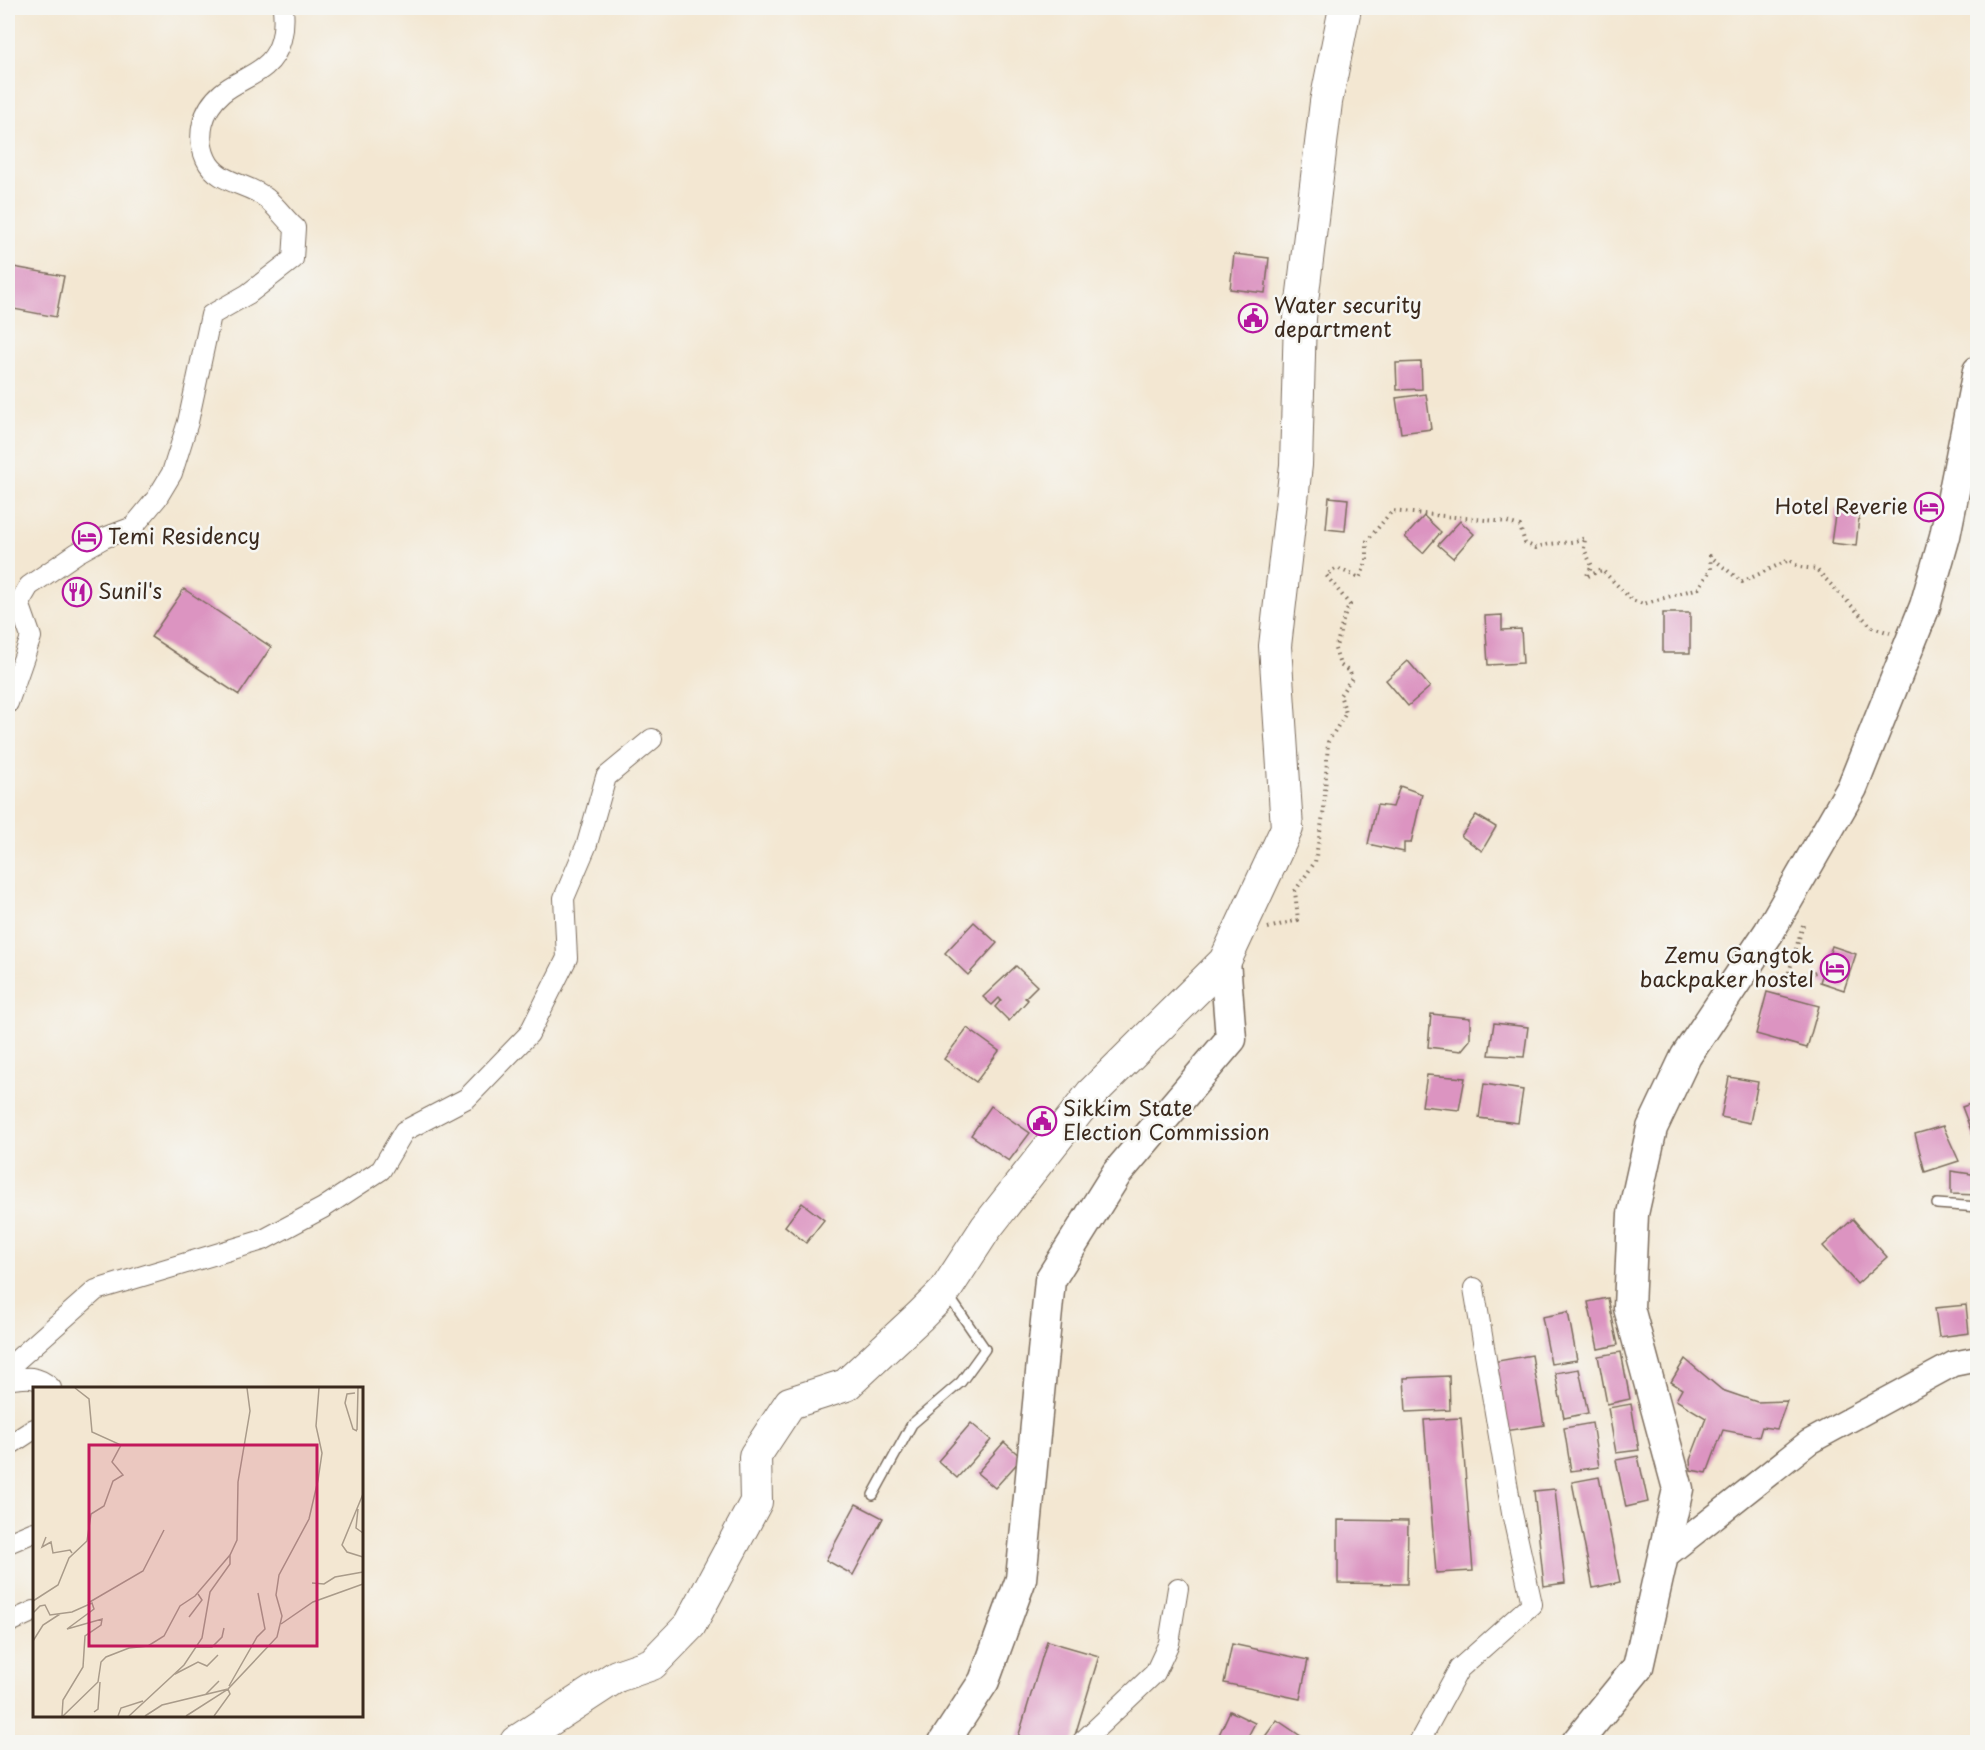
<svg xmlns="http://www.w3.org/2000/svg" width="1985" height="1750" font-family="'Playpen Sans',sans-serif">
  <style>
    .building { fill: #dc94c1 }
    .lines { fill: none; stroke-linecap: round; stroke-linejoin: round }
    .service-casing { stroke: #7b6c5d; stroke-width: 12 }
    .minor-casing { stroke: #7b6c5d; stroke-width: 22 }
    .tertiary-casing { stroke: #7b6c5d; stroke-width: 27 }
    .primary-casing { stroke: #7b6c5d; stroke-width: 33 }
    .trunk-casing { stroke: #7b6c5d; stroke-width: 34 }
    .path { stroke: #7b6c5d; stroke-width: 4; stroke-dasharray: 1.5 4.5; stroke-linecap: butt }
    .service { stroke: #fff; stroke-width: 9 }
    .minor { stroke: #fff; stroke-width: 20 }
    .tertiary { stroke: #fff; stroke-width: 24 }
    .primary { stroke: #fff; stroke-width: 30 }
    .trunk { stroke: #fff; stroke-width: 32 }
    .labels { text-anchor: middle; stroke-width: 5; stroke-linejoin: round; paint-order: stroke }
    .poi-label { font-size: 21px; fill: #3b2a1e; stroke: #f6f6f2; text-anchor: start }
    .inset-road { fill: none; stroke: #a99b8a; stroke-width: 1.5 }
    .view { fill: #c2185b; fill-opacity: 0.15; stroke: #c2185b; stroke-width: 3 }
    .inset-edge { fill: none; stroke: #3b2a1e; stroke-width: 3 }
  </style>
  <rect width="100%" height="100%" fill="#f6f6f2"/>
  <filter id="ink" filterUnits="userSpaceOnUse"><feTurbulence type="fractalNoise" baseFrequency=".0167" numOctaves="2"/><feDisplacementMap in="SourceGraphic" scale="12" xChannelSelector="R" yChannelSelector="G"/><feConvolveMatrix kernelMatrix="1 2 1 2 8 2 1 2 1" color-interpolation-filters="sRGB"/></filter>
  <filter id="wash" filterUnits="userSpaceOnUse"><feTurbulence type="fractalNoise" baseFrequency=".008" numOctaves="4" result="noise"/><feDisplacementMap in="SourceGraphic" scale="24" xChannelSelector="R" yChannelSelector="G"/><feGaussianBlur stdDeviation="1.35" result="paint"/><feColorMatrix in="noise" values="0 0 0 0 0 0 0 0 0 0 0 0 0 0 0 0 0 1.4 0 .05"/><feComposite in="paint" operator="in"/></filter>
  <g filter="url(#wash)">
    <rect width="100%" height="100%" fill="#f3e7d2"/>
    <g id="blocks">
      <!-- building -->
      <g class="building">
        <polygon points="1234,254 1269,258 1265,293 1230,289"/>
        <polygon points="8,266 64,276 56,317 8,308"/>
        <polygon points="1421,362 1422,389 1397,390 1396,363"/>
        <polygon points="1426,394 1431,429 1401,433 1396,398"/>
        <polygon points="1329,497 1348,499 1345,531 1326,529"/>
        <polygon points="1860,507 1856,546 1831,543 1836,508"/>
        <polygon points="1424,516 1441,532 1423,553 1405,537"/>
        <polygon points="1460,521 1474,534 1453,558 1438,545"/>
        <polygon points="184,589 271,647 239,695 151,637"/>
        <rect x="1663" y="613" width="27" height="40"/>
        <polygon points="1502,615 1502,630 1521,629 1523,663 1488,665 1485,616"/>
        <polygon points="1408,661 1430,687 1408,706 1386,680"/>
        <polygon points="1400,786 1422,794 1411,843 1404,843 1404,852 1368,844 1377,805 1393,807"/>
        <polygon points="1476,815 1496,827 1482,851 1461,836"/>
        <polygon points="974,922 997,943 968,975 945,953"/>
        <polygon points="1832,946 1856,954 1844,990 1820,982"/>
        <polygon points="1016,966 1037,986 1025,998 1028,1000 1009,1021 995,1007 1001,1000 999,998 992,1005 983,997"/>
        <polygon points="1767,992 1819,1006 1807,1048 1756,1034"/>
        <polygon points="1431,1014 1470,1018 1470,1040 1461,1051 1428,1047"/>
        <polygon points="1494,1023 1528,1027 1524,1057 1489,1055"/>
        <polygon points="967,1028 999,1051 976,1082 944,1059"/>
        <polygon points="1427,1075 1465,1078 1459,1110 1422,1106"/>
        <polygon points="1729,1077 1758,1082 1750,1123 1721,1117"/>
        <polygon points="1484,1084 1523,1090 1518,1123 1479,1118"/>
        <polygon points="1978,1101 1978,1146 1977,1146 1962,1107"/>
        <polygon points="991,1106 1030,1133 1009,1161 971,1135"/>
        <polygon points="1943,1126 1959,1161 1925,1172 1915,1134"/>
        <polygon points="1951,1171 1978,1175 1978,1195 1951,1194"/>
        <polygon points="802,1203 824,1220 806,1243 785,1226"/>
        <polygon points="1853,1219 1887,1257 1857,1284 1823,1246"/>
        <polygon points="1608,1298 1618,1345 1598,1349 1588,1302"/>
        <polygon points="1966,1305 1969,1333 1939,1337 1935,1308"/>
        <polygon points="1568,1312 1577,1360 1551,1364 1542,1317"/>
        <polygon points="1621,1352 1630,1399 1607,1404 1598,1356"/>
        <polygon points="1532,1355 1544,1425 1504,1431 1492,1362"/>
        <polygon points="1685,1359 1722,1390 1757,1402 1787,1401 1777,1429 1762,1427 1759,1437 1723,1430 1707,1473 1691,1470 1690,1460 1706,1418 1676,1400 1682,1389 1671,1382"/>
        <polygon points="1579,1369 1588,1413 1564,1418 1555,1373"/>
        <polygon points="1449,1376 1450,1410 1406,1412 1404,1378"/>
        <polygon points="1631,1404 1639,1450 1616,1453 1608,1408"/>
        <polygon points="1461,1418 1473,1571 1436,1573 1424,1420"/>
        <polygon points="971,1423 991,1440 957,1478 938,1461"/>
        <polygon points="1592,1423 1599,1467 1571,1471 1564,1428"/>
        <polygon points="1004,1442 1022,1458 995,1488 977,1473"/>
        <polygon points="1638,1456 1648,1502 1626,1507 1616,1460"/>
        <polygon points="1599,1477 1620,1582 1593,1588 1572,1482"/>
        <polygon points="1555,1489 1565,1583 1544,1586 1534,1491"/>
        <polygon points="856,1504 883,1518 853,1575 826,1560"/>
        <polygon points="1338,1520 1408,1521 1407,1584 1338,1583"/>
        <polygon points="1047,1641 1099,1656 1073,1742 1020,1742 1017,1741"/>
        <polygon points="1232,1644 1308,1660 1300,1699 1224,1683"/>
        <polygon points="1230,1711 1255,1723 1245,1742 1223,1742 1217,1739"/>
        <polygon points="1277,1720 1302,1737 1298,1742 1261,1742"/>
      </g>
    </g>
  </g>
  <g filter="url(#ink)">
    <use href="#blocks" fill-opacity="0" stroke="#7b6c5d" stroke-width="1.5"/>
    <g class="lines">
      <!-- service casing -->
      <g class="service-casing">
        <g id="service">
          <polyline points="1937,1204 1978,1207"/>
          <polyline points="873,1495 912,1424 961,1382 985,1349 948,1295"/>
        </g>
      </g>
      <!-- minor casing -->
      <g class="minor-casing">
        <g id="minor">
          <path d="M8,703L31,637L19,603L29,586L77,553L104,538L133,527L157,498L172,473L188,422L211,315L248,294L293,259L295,228C285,219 277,207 266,198C249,183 217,184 206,159C196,136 202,110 222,93C235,82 252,77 265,66C282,52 285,28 283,8"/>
          <polyline points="8,1368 96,1290 263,1240 323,1208 381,1170 404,1131 467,1098 529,1034 567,958 564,898 587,844 606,777 652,739"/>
          <path d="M8,1380C26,1377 37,1375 51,1388"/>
          <polyline points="8,1446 34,1429"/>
          <polyline points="8,1543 34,1532"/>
          <polyline points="8,1623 34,1611"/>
          <polyline points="1082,1742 1155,1673 1169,1643 1178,1588"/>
          <polyline points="1419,1742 1459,1669 1532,1604 1512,1513 1474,1288"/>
        </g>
      </g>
      <!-- tertiary casing -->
      <g class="tertiary-casing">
        <polyline id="tertiary" points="1664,1557 1809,1442 1953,1364 1978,1359"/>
      </g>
      <!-- primary casing -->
      <g class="primary-casing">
        <g id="primary">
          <polyline points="944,1742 984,1681 1021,1579 1050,1280 1117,1173 1231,1039 1225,961"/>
          <polyline points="1577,1742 1638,1667 1678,1489 1629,1308 1633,1214 1652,1128 1686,1056 1769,932 1852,788 1925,606 1945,536 1978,371"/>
        </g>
      </g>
      <!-- trunk casing -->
      <g class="trunk-casing">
        <polyline id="trunk" points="516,1742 617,1676 652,1664 690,1625 756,1502 755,1456 790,1403 846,1385 920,1316 945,1291 986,1228 1092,1093 1225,961 1287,828 1275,646 1296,465 1300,318 1326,102 1345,8"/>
      </g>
      <!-- path -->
      <g class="path">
        <polyline points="1803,925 1787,979 1824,970"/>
        <path d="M1268,928L1298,920L1295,891L1315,862L1324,809L1328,742L1346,713L1340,695L1352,678L1350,672L1340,665L1335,649C1341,633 1341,620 1350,605L1326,575L1337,568L1360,578L1367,560V541L1392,511L1507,522L1520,526L1525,543L1536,548C1555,540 1566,546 1585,538L1584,549L1592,566L1586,577L1602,570L1632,600L1643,604L1699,588L1711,569L1710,556L1742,582L1789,560L1799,567L1816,569L1872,627L1890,633"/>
      </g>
      <!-- service -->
      <use href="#service" class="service"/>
      <!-- minor -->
      <use href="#minor" class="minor"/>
      <!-- tertiary -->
      <use href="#tertiary" class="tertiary"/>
      <!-- primary -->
      <use href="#primary" class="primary"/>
      <!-- trunk -->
      <use href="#trunk" class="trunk"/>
    </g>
  </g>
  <!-- icons -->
  <defs>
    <g id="civic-ring" transform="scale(1.5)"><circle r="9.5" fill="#f6f6f2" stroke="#b5179e" stroke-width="1.5"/><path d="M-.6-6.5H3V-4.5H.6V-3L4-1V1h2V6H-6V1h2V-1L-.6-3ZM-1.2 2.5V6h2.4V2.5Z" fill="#b5179e"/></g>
    <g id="hotel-ring" transform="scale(1.5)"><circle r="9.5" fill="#f6f6f2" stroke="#b5179e" stroke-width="1.5"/><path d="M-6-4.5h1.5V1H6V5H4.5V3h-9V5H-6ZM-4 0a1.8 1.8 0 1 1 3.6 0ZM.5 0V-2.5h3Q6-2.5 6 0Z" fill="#b5179e"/></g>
    <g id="restaurant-ring" transform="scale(1.5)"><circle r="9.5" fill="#f6f6f2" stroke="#b5179e" stroke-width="1.5"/><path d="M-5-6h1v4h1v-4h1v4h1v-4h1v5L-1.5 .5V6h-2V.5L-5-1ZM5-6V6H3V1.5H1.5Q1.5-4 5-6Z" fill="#b5179e"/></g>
  </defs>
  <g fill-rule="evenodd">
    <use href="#civic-ring" x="1253" y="318"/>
    <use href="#hotel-ring" x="1929" y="507"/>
    <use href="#hotel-ring" x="87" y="537"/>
    <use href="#restaurant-ring" x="77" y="592"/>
    <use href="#hotel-ring" x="1835" y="968"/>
    <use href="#civic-ring" x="1042" y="1121"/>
  </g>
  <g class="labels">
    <!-- poi labels -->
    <g class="poi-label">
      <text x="1274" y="313">Water security<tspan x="1274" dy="24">department</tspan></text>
      <text x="1908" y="514" text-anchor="end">Hotel Reverie</text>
      <text x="108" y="544">Temi Residency</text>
      <text x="98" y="599">Sunil's</text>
      <text x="1814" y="963" text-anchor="end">Zemu Gangtok<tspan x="1814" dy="24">backpaker hostel</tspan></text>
      <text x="1063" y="1116">Sikkim State<tspan x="1063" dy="24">Election Commission</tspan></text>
    </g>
  </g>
  <!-- overview -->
  <g transform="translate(33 1387)">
    <rect width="330" height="330" fill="#f3e7d2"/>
    <path class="inset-road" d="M322,6L314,7L312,16L320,42L324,44M324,43L325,1M330,107L309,158L314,165L330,170M325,122L323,141L330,146M13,150L9,160L18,155L20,166L37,163L39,166M279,196L291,197L302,190L330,185M0,214L25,198L36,171L54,154L58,127L71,119L80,94L90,88L79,75L88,58L59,45L56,12L42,1M55,216L110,184L131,143M0,226L7,219L12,218L17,228L39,225L59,216L61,222L34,242L69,232L68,238L52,249L50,280L30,313L29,329M156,230L169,213L165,207M248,237L280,215L330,197M0,254L10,238L27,227M163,260H179L189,250L191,241M142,287L165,275L174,279L185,268M196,299L224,250L232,242L225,206M172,308L186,294M61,325L65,322L67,295M30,329L65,295L68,275L73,270L96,261L115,259L131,249L147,219L162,209L197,168L204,153L205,95L217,24L214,1M85,329L88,321L110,314M96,329L151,278L169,251L177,205L197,177V168M112,329L129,318L195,302L244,250L249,229L243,208L246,188L276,132L285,93L289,66L283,39L286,1M153,329L195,302L197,307L181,329"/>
    <path class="view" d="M56,58H284V259H56Z"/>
    <rect width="330" height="330" class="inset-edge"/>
  </g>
  <!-- margin -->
  <rect width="1985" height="1750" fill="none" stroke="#f6f6f2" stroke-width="30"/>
</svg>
